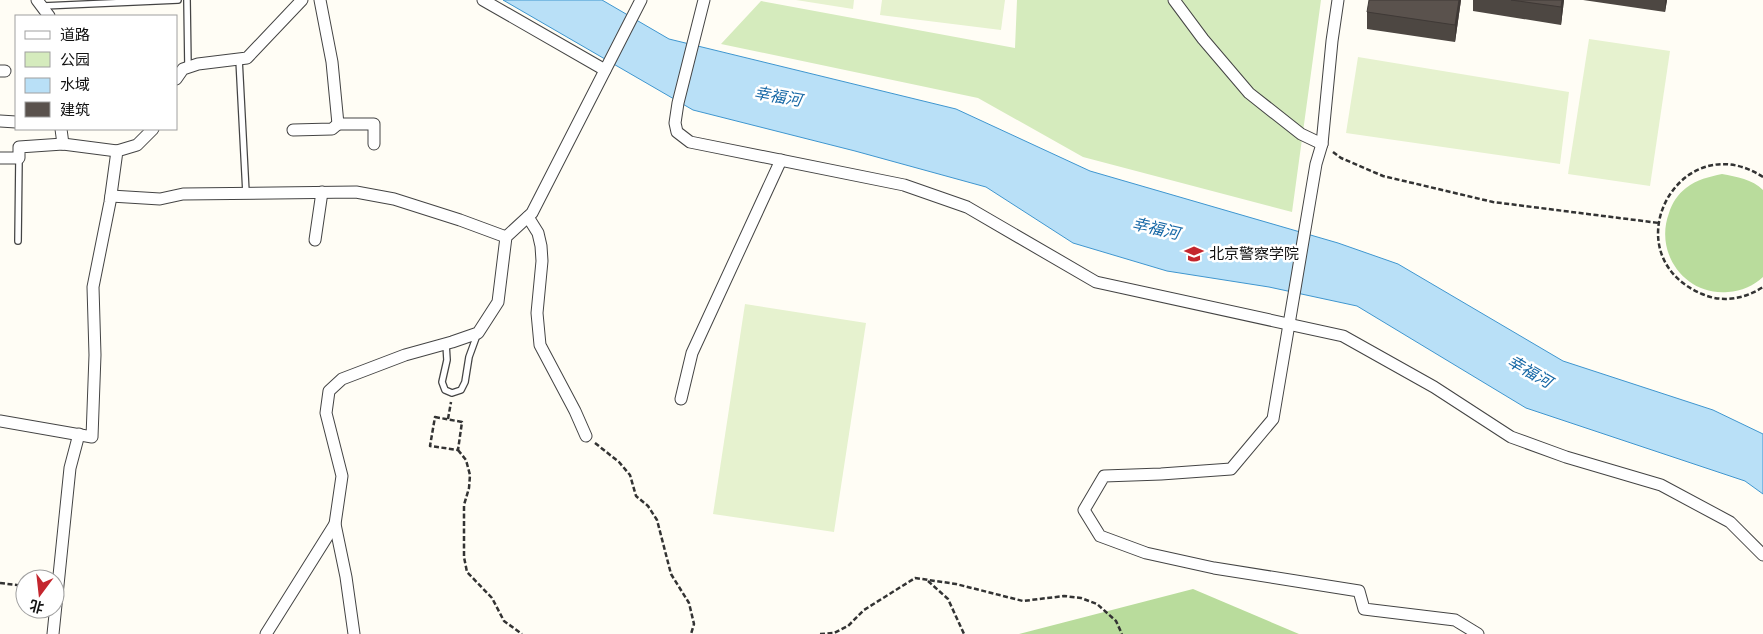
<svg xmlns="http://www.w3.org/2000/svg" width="1763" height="634" font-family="Lora,'Noto Sans SC',serif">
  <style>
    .green { fill: #d5ebbd }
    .forest { fill: #b9dc9c }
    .pitch { fill: #e6f2cf }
    .water { fill: #b9e0f7; stroke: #3f96cf }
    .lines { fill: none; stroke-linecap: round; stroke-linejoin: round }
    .service-casing { stroke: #444; stroke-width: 8 }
    .minor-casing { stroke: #444; stroke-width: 13 }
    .path { stroke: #333; stroke-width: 2.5; stroke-dasharray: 5 2.5; stroke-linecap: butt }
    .service { stroke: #fff; stroke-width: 5.5 }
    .minor { stroke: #fff; stroke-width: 11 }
    .wall { fill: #4d4742 }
    .shaded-wall { fill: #3f3936 }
    .building { fill: #5a524d; stroke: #3f3936 }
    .labels { text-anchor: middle; stroke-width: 5; stroke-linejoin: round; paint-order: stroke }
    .poi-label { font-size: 15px; fill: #111; stroke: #fff; text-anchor: start }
    .water-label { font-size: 16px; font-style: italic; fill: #1768a6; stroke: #fff }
  </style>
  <rect width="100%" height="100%" fill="#fffdf5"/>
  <!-- green -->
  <polygon class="green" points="1017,0 1321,0 1292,212 1083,157 978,98 721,44 761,1 1015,48"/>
  <!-- forest -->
  <g class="forest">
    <path d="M1722,174C1737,177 1752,179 1763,190V277C1753,286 1742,291 1728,292C1685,296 1654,253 1669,213C1672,203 1678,194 1686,188C1697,179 1709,177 1722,174Z"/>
    <polygon points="1193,589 1299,634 1019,634"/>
  </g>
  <!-- pitch -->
  <g class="pitch">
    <polygon points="796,0 854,0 853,9"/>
    <polygon points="882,0 1005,0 1001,30 880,15"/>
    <polygon points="1589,39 1670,51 1650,186 1568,174"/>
    <polygon points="1358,57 1569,92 1560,164 1346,133"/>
    <polygon points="745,304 866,323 834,532 713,514"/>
  </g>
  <!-- water -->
  <polygon class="water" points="503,0 602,0 669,39 956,109 1090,171 1338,243 1398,264 1563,361 1713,410 1763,434 1763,494 1745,481 1526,408 1357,306 1269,287 1167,271 1073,243 986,187 855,151 693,110"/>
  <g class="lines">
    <!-- service casing -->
    <g class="service-casing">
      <g id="service">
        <polyline points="187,0 188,67"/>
        <polyline points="43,6 178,0"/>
        <polyline points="239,59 246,193"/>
        <polyline points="18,241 19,158"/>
        <polyline points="446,344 447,360 442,382 445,390 452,393 461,390 465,382 469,357 477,335"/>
      </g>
    </g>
    <!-- minor casing -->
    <g class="minor-casing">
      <g id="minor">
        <polyline points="37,0 49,16"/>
        <polyline points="320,0 332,62 338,124 374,124 374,144"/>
        <polyline points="483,0 605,70"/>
        <polyline points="704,0 678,103 675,123 677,132 690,142 904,185 967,207 1096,282 1343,336 1434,387 1511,437 1566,457 1661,485 1730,522 1763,555"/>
        <polyline points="1174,0 1203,39 1249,93 1301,134 1322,144"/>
        <polyline points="1338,0 1332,41 1322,144 1316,164 1273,419 1231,469 1161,474 1104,476 1084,510 1100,536 1146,553 1214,568 1359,591 1364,609 1455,620 1478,634"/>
        <polyline points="0,71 5,71"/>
        <polyline points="176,79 183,69 198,64 247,58 302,0"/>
        <polyline points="0,121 16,122"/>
        <polyline points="61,129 63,144"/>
        <polyline points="293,130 332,129 338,124"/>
        <polyline points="0,158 19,158 19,147 63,144 117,151"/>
        <polyline points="111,196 160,199 183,194 356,192 394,199 460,220 506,237"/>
        <polyline points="528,217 538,233 541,246 542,261 537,313 540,345 575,411 586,436"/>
        <polyline points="315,240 322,192"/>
        <polyline points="681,399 692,353 781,160"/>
        <polyline points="0,421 92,437 95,355 93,287 110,202 117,151 137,145 153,129"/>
        <polyline points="53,634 70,468 79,434"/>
        <polyline points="266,634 335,524"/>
        <polyline points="354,634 346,577 335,524 342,476 326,413 329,391 342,379 405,355 452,342 478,333 498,302 506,237 532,213 641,0"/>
      </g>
    </g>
    <!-- path -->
    <g class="path">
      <polyline points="1333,152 1341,158 1383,176 1493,202 1659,223"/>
      <path d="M1763,177C1680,123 1609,254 1702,294C1722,303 1745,299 1763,287"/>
      <polygon points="435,417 462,422 458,450 430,446"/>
      <polyline points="448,419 451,402"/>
      <polyline points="595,443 619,462 630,475 636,496 648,506 657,520 671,574 689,603 694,624 691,634"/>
      <polyline points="458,450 466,460 470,475 469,488 464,505 464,557 467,572 492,598 504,621 522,634"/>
      <polyline points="928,581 948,599 964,634"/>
      <polyline points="0,583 25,586"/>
      <polyline points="820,634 834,633 848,626 864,610 915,578 956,584 1023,601 1064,596 1081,598 1097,604 1116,621 1122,634"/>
    </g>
    <!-- service -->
    <use href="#service" class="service"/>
    <!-- minor -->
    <use href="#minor" class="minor"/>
  </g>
  <!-- wall -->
  <g class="wall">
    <polygon points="1461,0 1455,42 1367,29 1367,12"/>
    <polygon points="1473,0 1564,0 1561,25 1473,11"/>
    <polygon points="1583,0 1667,0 1665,12"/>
  </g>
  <!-- shaded-wall -->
  <g class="shaded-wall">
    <polygon points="1459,0 1461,0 1455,42 1455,25"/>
    <polygon points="1562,0 1564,0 1561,25 1561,7"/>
    <polygon points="1665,0 1667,0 1665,12"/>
  </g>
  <!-- building -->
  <g class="building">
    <polygon points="1369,0 1459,0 1455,25 1367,12"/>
    <polygon points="1511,0 1562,0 1561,7"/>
  </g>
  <!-- icons -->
  <defs>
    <g id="university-bare" transform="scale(1.5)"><path d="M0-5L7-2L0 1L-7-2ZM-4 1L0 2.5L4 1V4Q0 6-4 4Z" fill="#c4262e" stroke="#fff" stroke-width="2.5" paint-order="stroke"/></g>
  </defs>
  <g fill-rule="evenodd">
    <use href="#university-bare" x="1194" y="254"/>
  </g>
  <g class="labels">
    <!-- poi labels -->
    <g class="poi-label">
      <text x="1209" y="259">北京警察学院</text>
    </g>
    <!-- water labels -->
    <g class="water-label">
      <text transform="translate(778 96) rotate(10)" y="6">幸福河</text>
      <text transform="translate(1156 228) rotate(13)" y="6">幸福河</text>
      <text transform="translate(1530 371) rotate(30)" y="6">幸福河</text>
    </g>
  </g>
  <!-- legend -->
  <rect x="15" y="15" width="162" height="115" fill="#ffffff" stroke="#a0a0a0"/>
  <rect x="25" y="31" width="25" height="8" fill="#ffffff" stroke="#a0a0a0"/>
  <text x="60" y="40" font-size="15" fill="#111111">道路</text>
  <rect x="25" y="52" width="25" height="15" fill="#d5ebbd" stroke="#a0a0a0"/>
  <text x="60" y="65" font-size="15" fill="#111111">公园</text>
  <rect x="25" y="78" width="25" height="15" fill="#b9e0f7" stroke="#a0a0a0"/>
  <text x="60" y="90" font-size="15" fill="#111111">水域</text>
  <rect x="25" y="102" width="25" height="15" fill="#5a524d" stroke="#a0a0a0"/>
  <text x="60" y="115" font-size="15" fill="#111111">建筑</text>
  <!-- north arrow -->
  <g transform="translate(40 594) rotate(195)"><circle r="24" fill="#ffffff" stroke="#a0a0a0"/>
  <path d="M0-4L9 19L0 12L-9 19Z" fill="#c4262e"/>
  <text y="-8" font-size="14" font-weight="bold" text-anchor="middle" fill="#111111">北</text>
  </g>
</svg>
